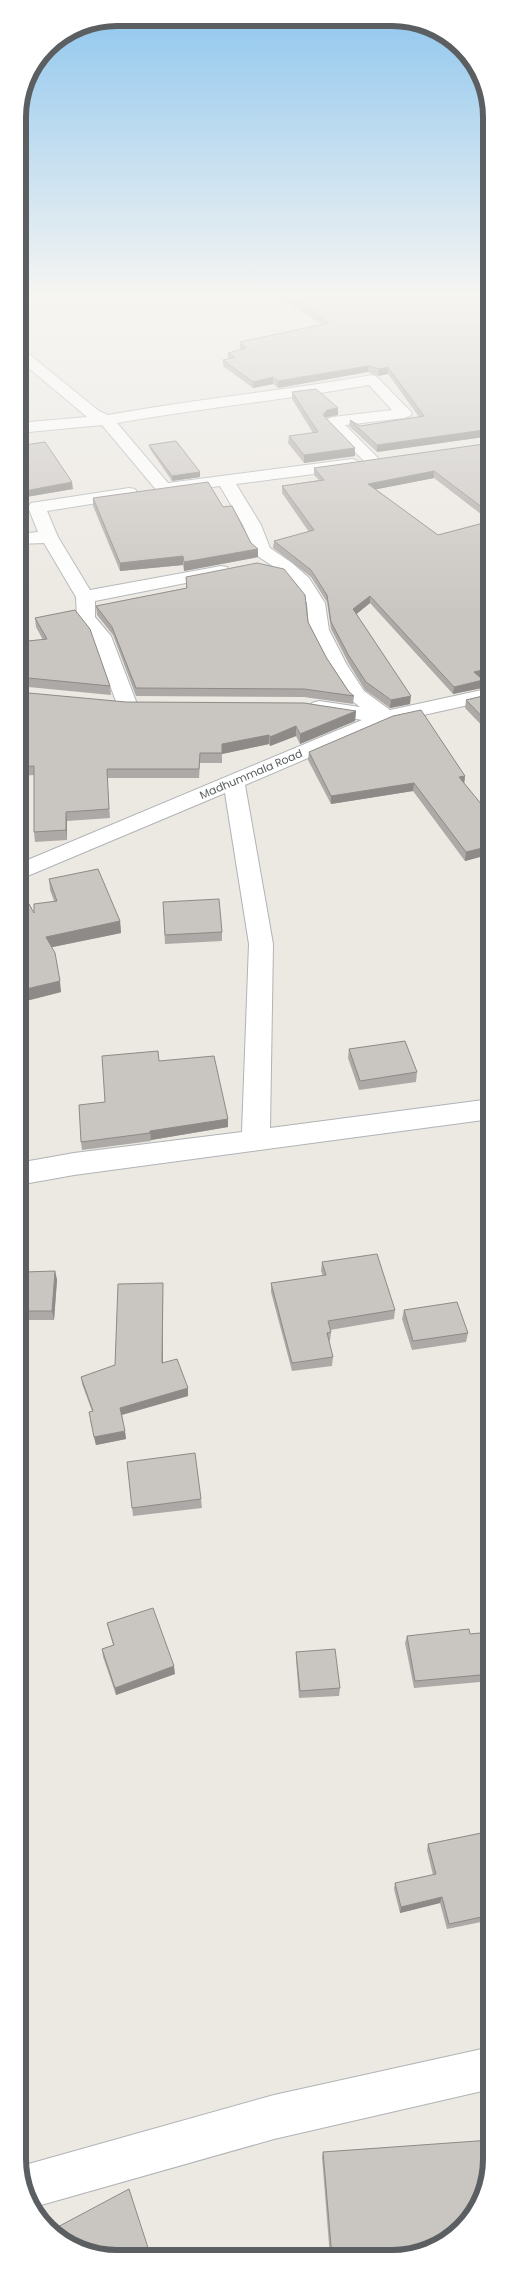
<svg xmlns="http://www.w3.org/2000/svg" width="509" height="2276" font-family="Poppins,sans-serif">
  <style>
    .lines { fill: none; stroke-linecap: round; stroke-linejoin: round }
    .minor-casing { stroke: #b0b4b6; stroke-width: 2 }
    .minor { fill: #fff; fill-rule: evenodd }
    .wall { fill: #ada9a6; fill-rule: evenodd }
    .shaded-wall { fill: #8d8a87 }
    .building { fill: #c9c5c1; stroke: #8d8a87 }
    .labels { text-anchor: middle; stroke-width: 5; stroke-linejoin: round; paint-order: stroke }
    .far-street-label { font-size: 11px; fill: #5b5f61; stroke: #fff }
    .rim { fill: none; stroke: #5b5f61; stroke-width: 6 }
  </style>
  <rect width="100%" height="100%" fill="#ece8e2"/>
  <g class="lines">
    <!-- minor casing -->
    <g class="minor-casing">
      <g id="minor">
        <polygon points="18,296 61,296 54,300 18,304"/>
        <path d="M18,348L23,349L99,411L108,415C196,399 284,391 372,375L377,377L412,413L410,416L404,418L345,425L381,461L379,464H367L325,422L327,419L333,417L392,410L369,385C285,400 200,408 117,423L168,483L352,459L358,461L360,464L358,467L352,469L236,484L261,525L270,548L292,563L309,578L325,603L329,630L347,665L364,691L390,710L491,688V700L392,722L245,785L273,944L270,1128L491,1099V1119L74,1175L18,1185V1163L74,1153L242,1132L249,944L225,793L18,880V864L362,720L312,711L309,707L312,703L319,701L360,707L350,699L327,665L309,630L307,603L295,586L280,571L256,555L243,525L220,486L164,493L158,492L102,425L18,433V423L87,417L18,359Z"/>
        <polygon points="129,488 135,489 137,493 135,497 47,511 58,537 90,590 221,566 227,567 230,571 227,575 221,576 95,601 95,617 111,636 137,704 134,708 127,710 120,708 117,704 92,637 77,618 76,597 44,543 18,544 18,534 38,532 28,507 31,503"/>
        <polygon points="491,2047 491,2089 274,2139 34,2207 18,2171 18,2167 25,2165 274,2095"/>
      </g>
    </g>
    <!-- minor -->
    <use href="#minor" class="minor"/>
  </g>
  <!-- wall -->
  <g class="wall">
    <polygon points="278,296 491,296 491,436 377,452 349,426 350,420 360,426 419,417 388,374 378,376 368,372 278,388 273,384 253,388 223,366 223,360 228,358 228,353 241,350 240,349 240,342 321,324"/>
    <polygon points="292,392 338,415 326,418 355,448 355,456 304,463 288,443 289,436 313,433 292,399"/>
    <path d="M491,443V676L480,678L482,688L453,694L370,603L356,614L410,704L390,708L365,690L349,664L331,629L327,602L311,577L273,548L274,541L309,532L282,493V486L319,480L314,475V468ZM434,478L490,521L438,535L376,489Z"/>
    <polygon points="149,445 200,477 172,481 150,449"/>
    <polygon points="18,446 73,489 26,497 18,481"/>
    <polygon points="93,498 223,507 251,543 258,549 258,557 184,571 183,565 120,571 93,506"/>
    <polygon points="186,577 308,622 326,657 349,692 354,696 353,704 304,697 136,696 113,635 97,615 96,606 186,588"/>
    <polygon points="35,618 110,686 111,695 18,686 18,642 43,640 36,627"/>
    <polygon points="491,694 491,735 465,708 466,700"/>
    <polygon points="126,702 356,711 355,721 300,744 296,736 270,746 269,744 222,754 222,763 200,763 199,778 107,778 110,818 67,821 67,840 35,842 34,832 34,775 20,776 19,767"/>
    <polygon points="309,752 465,776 464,784 491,816 491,854 465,861 413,791 331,804 308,760"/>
    <polygon points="49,879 120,921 121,933 52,947 61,992 18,1003 18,906 34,913 54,901 50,890"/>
    <polygon points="163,902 222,932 222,941 165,944"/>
    <polygon points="349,1049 417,1072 416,1082 359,1090 348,1058"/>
    <polygon points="159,1061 228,1119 228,1127 151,1140 151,1141 82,1150 81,1142 105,1102"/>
    <polygon points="322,1262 395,1310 394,1319 330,1330 331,1332 330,1341 329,1341 333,1357 332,1366 292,1371 271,1292 271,1283 323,1276 321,1271"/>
    <polygon points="55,1271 57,1280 54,1320 21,1320 20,1311"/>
    <polygon points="163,1291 163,1363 188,1396 122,1415 126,1439 96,1445 90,1419 92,1411 82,1384 81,1377 115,1365"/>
    <polygon points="404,1310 468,1333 466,1342 412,1350 402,1319"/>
    <polygon points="127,1462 201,1499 202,1508 133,1516"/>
    <polygon points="107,1623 175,1674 116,1695 103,1657 102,1649 113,1645 109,1631"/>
    <polygon points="491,1632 491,1681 414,1688 405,1643 407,1636 470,1634"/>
    <polygon points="296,1652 340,1688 339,1696 299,1698 296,1659"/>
    <polygon points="491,1831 491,1920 447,1929 440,1903 400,1913 394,1889 395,1883 433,1875 427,1850 428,1844"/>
    <polygon points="323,2152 404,2258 330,2257 322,2157"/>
  </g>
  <!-- shaded-wall -->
  <g class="shaded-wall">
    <polygon points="368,366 368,372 278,388 278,381"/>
    <polygon points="388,367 388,374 378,376 379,369"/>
    <polygon points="273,377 273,384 253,388 253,382"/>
    <polygon points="338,408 338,415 326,417 323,422 323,415 327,410"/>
    <polygon points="491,429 491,436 377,452 377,445"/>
    <polygon points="355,448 355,456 304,463 304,455"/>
    <polygon points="434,471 434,478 368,491 368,484"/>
    <polygon points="200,472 200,477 172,481 172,476"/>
    <polygon points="72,482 73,489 26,497 25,491"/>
    <polygon points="27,508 28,513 18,515 18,510"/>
    <polygon points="258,549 258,557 184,571 184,562"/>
    <polygon points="183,556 183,565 120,571 120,563"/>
    <polygon points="370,596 370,603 353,617 353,609"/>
    <polygon points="491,668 491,676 473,680 474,672"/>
    <polygon points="483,680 482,688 453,694 454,687"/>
    <polygon points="411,696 410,704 390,708 391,700"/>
    <polygon points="356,711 355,721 300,744 300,734"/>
    <polygon points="296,726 296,736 270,746 270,737"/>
    <polygon points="269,735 269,744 222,754 222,763 222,744"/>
    <polygon points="465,776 464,785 459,777"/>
    <polygon points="414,783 413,791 331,804 331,796"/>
    <polygon points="66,812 67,821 67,840 66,830"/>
    <polygon points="491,846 491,854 465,861 466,852"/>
    <polygon points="120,921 121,933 48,948 46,937"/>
    <polygon points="60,981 61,992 18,1003 18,991"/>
    <polygon points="228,1119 228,1127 151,1140 150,1131"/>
    <polygon points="55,1271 57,1280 54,1320 52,1311"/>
    <polygon points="163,1283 163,1371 162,1363"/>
    <polygon points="188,1388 188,1396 121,1415 120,1408"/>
    <polygon points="125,1431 126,1439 96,1445 94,1437"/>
    <polygon points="174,1666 175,1674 116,1695 115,1688"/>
    <polygon points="442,1897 440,1903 400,1913 401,1907"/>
  </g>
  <!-- building -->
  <g class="building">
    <polygon points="288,296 491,296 491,429 377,445 350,420 360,426 424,416 388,367 379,369 368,366 278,381 273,377 253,382 223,360 235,357 228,353 246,348 240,342 329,323"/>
    <polygon points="316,389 338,408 327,410 323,415 355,448 304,455 289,436 318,432 292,392"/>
    <polygon points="176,441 200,472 172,476 149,445"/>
    <polygon points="45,442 72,482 25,491 18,477 18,446"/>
    <polygon points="491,443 491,514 434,471 368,484 438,535 491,521 491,668 474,672 483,680 454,687 370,596 353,609 411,696 391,700 366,682 349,656 331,622 327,595 311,570 274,541 314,530 282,486 324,480 314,468"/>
    <polygon points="208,482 223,507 232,506 251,543 258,549 184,562 183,556 120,563 93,498"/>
    <polygon points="18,493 27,508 18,510"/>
    <polygon points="257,563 284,569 305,595 308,622 326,657 349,692 354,696 304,689 136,688 112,627 96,606 187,588 186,577"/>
    <polygon points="75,610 90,629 110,686 18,677 18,642 47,639 35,618"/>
    <polygon points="18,692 126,702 304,703 356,711 300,734 296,726 270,737 269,735 222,744 222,753 200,753 199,769 107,769 109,809 66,812 66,830 34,832 34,766 19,767"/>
    <polygon points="491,694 491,726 466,700"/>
    <polygon points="421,710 465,776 459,777 491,816 491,846 466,852 414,783 331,796 309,752 393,716"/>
    <polygon points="98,869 120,921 46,937 55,953 60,981 18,991 18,906 29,904 34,913 34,904 57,901 49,879"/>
    <polygon points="219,899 222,932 165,935 163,902"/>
    <polygon points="405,1041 417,1072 360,1081 349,1049"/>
    <polygon points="158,1051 159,1061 214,1056 228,1119 150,1131 150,1133 81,1142 79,1105 105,1102 102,1056"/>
    <polygon points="377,1254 395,1310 328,1321 331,1332 327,1333 333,1357 292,1363 271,1283 326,1275 322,1262"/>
    <polygon points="55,1271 52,1311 20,1311 24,1272"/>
    <polygon points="163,1283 162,1363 177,1359 188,1388 120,1408 125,1431 94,1437 89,1412 93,1411 81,1377 115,1365 118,1284"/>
    <polygon points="457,1302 468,1333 413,1341 404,1310"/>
    <polygon points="195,1453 201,1499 132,1508 127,1462"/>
    <polygon points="153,1608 174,1666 115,1688 102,1649 114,1645 107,1623"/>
    <polygon points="469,1629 470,1634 491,1632 491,1674 415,1681 407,1636"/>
    <polygon points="335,1649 340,1688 300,1691 296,1652"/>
    <polygon points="491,1831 491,1915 449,1924 442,1897 401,1907 395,1883 436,1874 428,1844"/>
    <polygon points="491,2140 491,2165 484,2197 462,2229 404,2258 332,2257 323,2152"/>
    <polygon points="129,2189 151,2257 98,2257 52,2230"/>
  </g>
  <!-- sky -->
  <linearGradient id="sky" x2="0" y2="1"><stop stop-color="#8ec6ee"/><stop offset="0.48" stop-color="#f6f5f2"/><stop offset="1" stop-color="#f6f5f2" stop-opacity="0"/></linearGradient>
  <rect width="509" height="615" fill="url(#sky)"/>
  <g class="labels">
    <!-- far-street labels -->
    <g class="far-street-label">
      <text transform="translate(251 774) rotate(-23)" y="4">Madhummala Road</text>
    </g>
  </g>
  <!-- crop -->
  <path d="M0 0H509V2276H0ZM117 26H392A91 91 0 0 1 483 117V2159A91 91 0 0 1 392 2250H117A91 91 0 0 1 26 2159V117A91 91 0 0 1 117 26Z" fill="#fff" fill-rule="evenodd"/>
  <path class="rim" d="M117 26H392A91 91 0 0 1 483 117V2159A91 91 0 0 1 392 2250H117A91 91 0 0 1 26 2159V117A91 91 0 0 1 117 26Z"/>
</svg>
